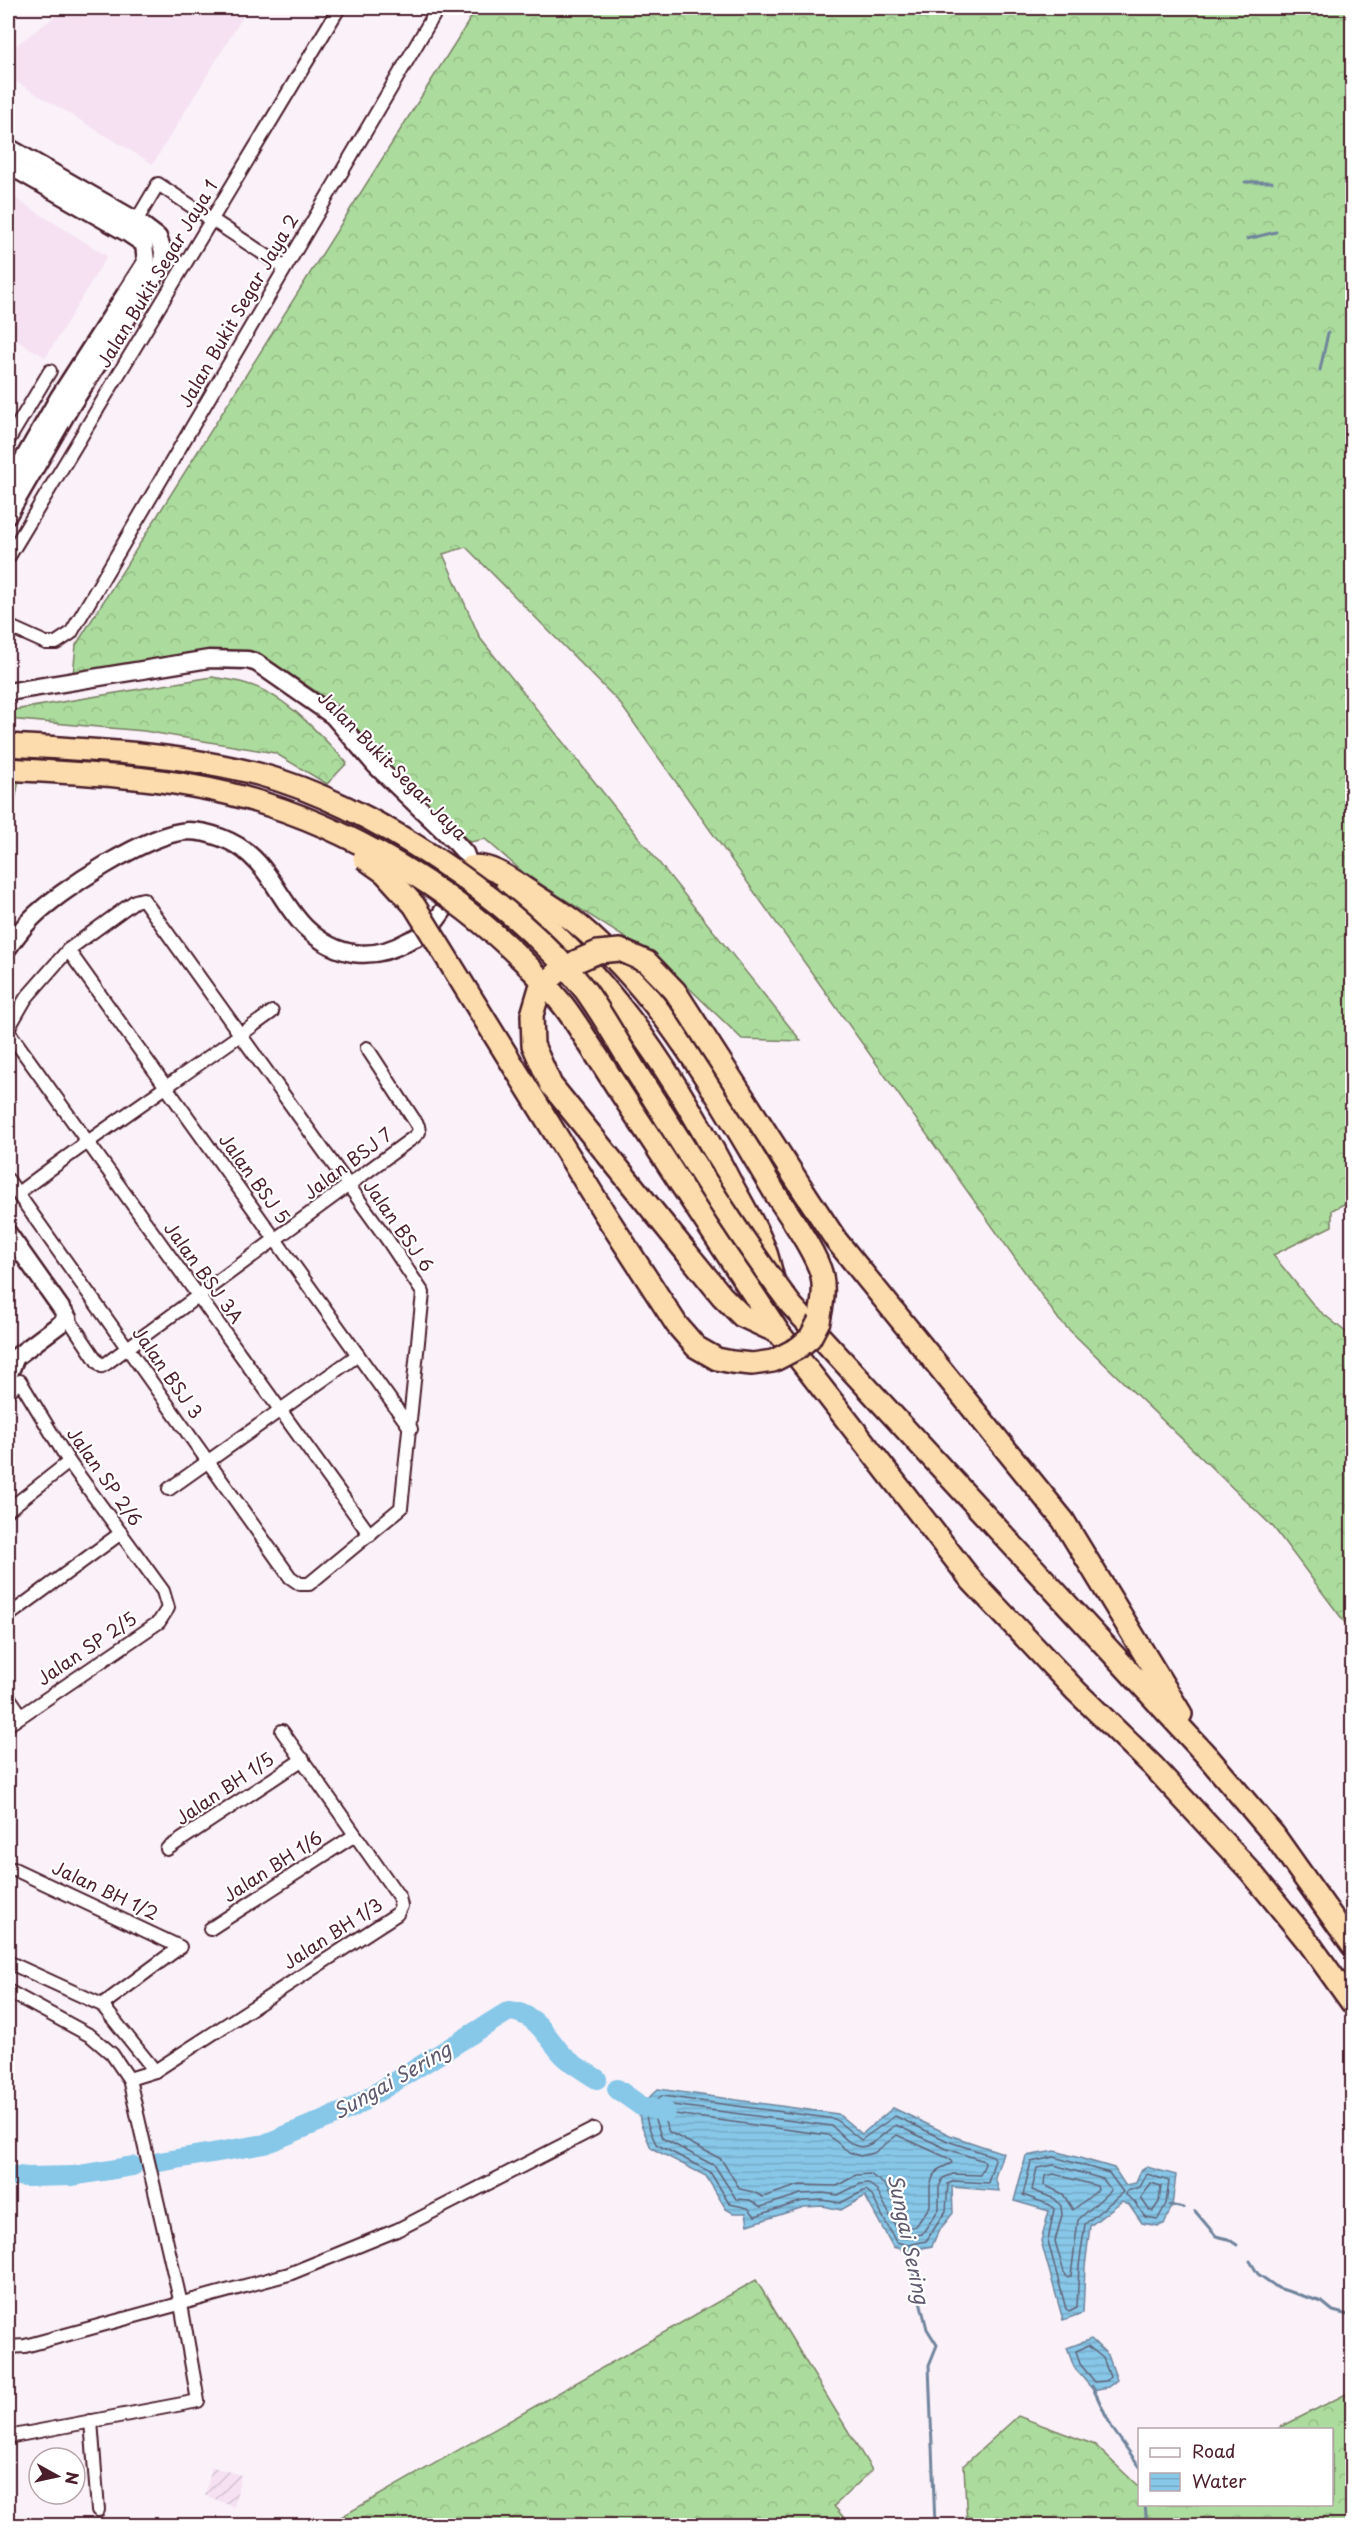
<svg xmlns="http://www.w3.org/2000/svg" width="1360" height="2533" font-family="'Playpen Sans',sans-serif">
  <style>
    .built { fill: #f5e1f2 }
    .industrial { fill: url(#industrial-furrows) }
    .forest { fill: url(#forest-crowns); stroke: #7a7e64; stroke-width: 1.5 }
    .water { fill: url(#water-rules); stroke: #6f849c; stroke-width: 1.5 }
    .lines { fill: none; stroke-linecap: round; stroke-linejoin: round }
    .shore { stroke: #626277; stroke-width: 1.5 }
    .stream { stroke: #6f849c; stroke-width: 3 }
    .river { stroke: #87c7e8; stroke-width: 20 }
    .street-casing { stroke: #4a1f2b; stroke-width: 16 }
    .secondary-casing { stroke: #4a1f2b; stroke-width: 21 }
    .highway-casing { stroke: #4a1f2b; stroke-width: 26 }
    .street { stroke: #fff; stroke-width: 12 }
    .secondary { stroke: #fff; stroke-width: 16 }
    .highway { stroke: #fcdcac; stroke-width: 21 }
    .highway-bridge-casing { stroke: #4a1f2b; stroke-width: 26; stroke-linecap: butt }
    .highway-bridge { stroke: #fcdcac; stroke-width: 21 }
    .labels { text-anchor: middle; stroke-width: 4.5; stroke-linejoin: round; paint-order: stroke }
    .street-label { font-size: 18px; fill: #4a1f2b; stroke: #fff }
    .water-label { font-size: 20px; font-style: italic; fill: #5f5a6d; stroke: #fff }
  </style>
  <defs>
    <pattern id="industrial-furrows" width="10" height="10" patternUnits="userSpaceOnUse" patternTransform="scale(1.5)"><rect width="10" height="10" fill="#f5e1f2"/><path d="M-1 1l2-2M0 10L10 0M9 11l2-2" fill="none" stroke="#d4c1d0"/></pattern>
    <pattern id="forest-crowns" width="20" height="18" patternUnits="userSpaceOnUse" patternTransform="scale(1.5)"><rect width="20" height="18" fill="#abdc9d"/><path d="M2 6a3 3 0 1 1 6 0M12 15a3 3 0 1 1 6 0" fill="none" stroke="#95bc87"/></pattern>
    <pattern id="water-rules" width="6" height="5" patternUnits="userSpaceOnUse" patternTransform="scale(1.5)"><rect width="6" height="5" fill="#87c7e8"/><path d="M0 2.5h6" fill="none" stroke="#76aac7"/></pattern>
  </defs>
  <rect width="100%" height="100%" fill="#faf1f9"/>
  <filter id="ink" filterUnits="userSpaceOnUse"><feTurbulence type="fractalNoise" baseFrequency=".0167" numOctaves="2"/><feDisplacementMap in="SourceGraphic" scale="12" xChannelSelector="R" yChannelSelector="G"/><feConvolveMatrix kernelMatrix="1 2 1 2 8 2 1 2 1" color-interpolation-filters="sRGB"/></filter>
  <g filter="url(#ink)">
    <!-- built -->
    <g class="built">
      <polygon points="67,8 248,8 153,164 8,77 8,51"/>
      <polygon points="8,194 107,256 46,357 8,336"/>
    </g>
    <!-- industrial -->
    <polygon class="industrial" points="212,2467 241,2475 234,2507 205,2495"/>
    <!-- forest -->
    <g class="forest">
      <polygon points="477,8 1352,8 1352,1200 1332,1210 1332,1226 1273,1255 1316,1308 1352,1337 1352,1632 1274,1528 1059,1320 619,702 466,547 443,554 480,638 801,1041 742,1039 660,960 525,874 485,839 470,842 384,766 338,706 257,652 73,675 76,645"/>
      <path d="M212,677C223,679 234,680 244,683C286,694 318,733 347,763L327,784L275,753L144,731L8,719V711Z"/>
      <polygon points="8,779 19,780 15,801 8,808"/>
      <polygon points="756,2280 872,2470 834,2506 850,2525 327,2525"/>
      <polygon points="1352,2391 1352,2525 967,2525 964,2465 1018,2416 1095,2445 1139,2487 1140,2504 1332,2504 1332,2430 1277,2429"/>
    </g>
    <!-- water -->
    <g class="water">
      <path d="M658,2089L838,2114L862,2134L893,2108L952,2136L1003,2153L995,2177L999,2191L952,2187L953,2213L938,2232L932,2246L908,2251L893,2247L865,2196L841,2210L823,2206L804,2207L748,2225L746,2213H733L726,2209L706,2176L651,2148C639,2117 630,2114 658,2089Z"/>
      <polygon points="1055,2151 1114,2168 1125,2185 1136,2183 1140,2171 1147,2167 1176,2175 1172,2206 1164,2224 1158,2226 1142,2223 1129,2204 1122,2201 1090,2226 1085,2267 1083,2313 1063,2320 1041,2241 1049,2211 1014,2201 1026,2156"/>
      <polygon points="1091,2339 1108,2355 1117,2380 1108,2387 1093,2390 1074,2367 1067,2348"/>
    </g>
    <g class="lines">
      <!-- shore -->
      <g class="shore">
        <path d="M662,2096L835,2119L861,2140L895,2116L950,2142L993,2156L995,2159L988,2183L954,2181L948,2184L946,2211L926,2241L908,2245L896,2242L871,2194L866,2190L840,2203L823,2200L803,2201L755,2216L748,2208L730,2204L710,2172L656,2144C647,2123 637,2110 662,2096Z"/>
        <path d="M664,2104L832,2126C839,2132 846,2141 854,2145C869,2153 884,2131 896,2125L947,2149L984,2161L985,2164L980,2175L953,2174L943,2178L939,2187V2209L922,2234L908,2237L900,2235L877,2190L868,2183L860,2184L838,2195L823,2193L801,2194L761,2207L750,2200L736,2199L715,2166L662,2138L653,2115Z"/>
        <polygon points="667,2113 828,2135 849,2152 860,2156 874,2153 897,2135 950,2159 952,2163 939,2169 933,2177 930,2186 930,2206 916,2226 908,2228 885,2185 870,2174 856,2175 837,2186 800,2185 763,2197 753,2192 740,2189 721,2159 669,2132 663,2117"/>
        <polygon points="1054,2157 1109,2173 1123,2192 1085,2224 1079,2266 1077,2307 1069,2311 1066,2309 1048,2241 1054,2209 1050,2205 1023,2195 1031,2162"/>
        <polygon points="1054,2165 1103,2179 1111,2190 1078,2220 1071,2276 1068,2278 1065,2276 1055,2241 1062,2215 1061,2206 1055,2199 1032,2190 1037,2168"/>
        <polygon points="1054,2174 1097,2186 1098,2190 1073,2210 1063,2194 1044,2185 1045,2176"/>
        <polygon points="1147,2174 1169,2181 1166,2204 1158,2219 1145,2217 1134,2201 1126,2195 1127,2191 1140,2187"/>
        <polygon points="1151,2183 1161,2186 1159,2202 1153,2211 1149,2210 1141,2198"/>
        <polygon points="1088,2346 1103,2358 1110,2377 1106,2381 1095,2382 1080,2364 1076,2351"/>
      </g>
      <!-- stream -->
      <g class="stream">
        <polyline points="1245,182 1272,182"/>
        <polyline points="1247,239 1276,232"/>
        <polyline points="1320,370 1328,333"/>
        <polyline points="1170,2205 1183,2208"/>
        <polyline points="1195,2211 1216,2236 1228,2239 1237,2245"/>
        <polyline points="907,2248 927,2329 937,2345 929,2365 935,2526"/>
        <polyline points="1250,2261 1258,2274 1278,2288 1322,2302 1333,2311 1352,2316"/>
        <polyline points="1092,2386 1112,2428 1140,2467"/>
        <polyline points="1145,2504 1147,2526"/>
      </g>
      <!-- river -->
      <g class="river">
        <polyline points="617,2089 641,2106 666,2112"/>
        <path d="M159,2162L265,2144L352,2108L509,2011C535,2012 547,2037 562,2054C571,2064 586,2072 597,2079"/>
        <polyline points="8,2175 27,2177 73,2176 133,2166"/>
      </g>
      <!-- street casing -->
      <g class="street-casing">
        <g id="street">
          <polyline points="132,228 158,184 285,268"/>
          <polyline points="8,441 50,371"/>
          <polyline points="8,558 339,8"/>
          <polyline points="8,626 46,643 56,643 71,633 438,8"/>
          <polyline points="68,950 411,1429"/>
          <polyline points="8,1029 26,998 68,950 135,901 143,899 387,1239 423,1293 401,1508 309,1584 300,1584 290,1577 8,1180"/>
          <polyline points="8,1031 370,1535"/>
          <path d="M18,1193C101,1130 188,1073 272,1012"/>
          <polyline points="68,1318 97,1361 102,1366 107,1363 414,1137 419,1132 418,1126 367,1048"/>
          <polyline points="8,1392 20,1381 69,1462 163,1591 168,1608 159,1622 8,1725"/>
          <polyline points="169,1489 358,1355"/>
          <polyline points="8,1510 69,1462"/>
          <polyline points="8,1616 121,1533"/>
          <polyline points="8,1696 21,1715"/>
          <polyline points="167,1849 303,1759"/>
          <polyline points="14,1869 180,1947 102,2005"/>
          <polyline points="210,1929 355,1835"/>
          <polyline points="8,1962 102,2005 155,2071"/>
          <polyline points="8,1991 91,2036 112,2054 129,2079 181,2304 198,2401 8,2437"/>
          <polyline points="129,2079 155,2071 397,1914 401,1906 399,1897 282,1731"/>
          <polyline points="8,2347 25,2346 289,2274 397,2230 594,2129"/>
          <polyline points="91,2421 98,2510"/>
        </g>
      </g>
      <!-- secondary casing -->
      <g class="secondary-casing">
        <g id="secondary">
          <polyline points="8,147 137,221 158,237 163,251 162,264 71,406 8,515"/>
          <polyline points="8,165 129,234 144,244 146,262 59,397 8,486"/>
          <polyline points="8,692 209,659 248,660 257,663 333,716 376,766 456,843 465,853 470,867"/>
          <path d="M8,948C15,938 22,928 31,919C58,891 148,833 188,831C209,831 235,841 250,855C273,875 284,907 306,928C336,957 372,962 408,941C415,938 423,935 428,930C444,914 456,889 469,870"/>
          <polyline points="8,1233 68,1318 16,1357 8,1376"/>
        </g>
      </g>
      <!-- highway casing -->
      <g class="highway-casing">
        <g id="highway">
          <path d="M470,867C488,862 512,880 527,890C543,901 561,911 576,923C663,995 718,1097 775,1193C789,1215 816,1252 822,1276C825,1292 822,1306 819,1321"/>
          <path d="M506,890C604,971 666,1060 725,1172C737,1196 753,1220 763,1245C768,1256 770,1268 773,1279"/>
          <polyline points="680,1183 779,1333 972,1581 1076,1691 1153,1766 1251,1872 1309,1943 1352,2003"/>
          <polyline points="805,1193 836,1240 1063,1520 1181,1714"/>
          <polyline points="687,1253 722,1296 742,1316 779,1333"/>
          <polyline points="791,1305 1207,1756 1274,1835 1352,1945"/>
        </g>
      </g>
      <!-- street -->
      <use href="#street" class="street"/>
      <!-- secondary -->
      <use href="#secondary" class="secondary"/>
      <!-- highway -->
      <use href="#highway" class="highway"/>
      <!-- highway-bridge casing -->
      <g class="highway-bridge-casing">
        <g id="highway-bridge">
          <path d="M8,745C91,750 177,753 258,774C368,803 515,900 585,990C604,1016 620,1046 637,1073C687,1151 735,1231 791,1305"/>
          <path d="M8,769C69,773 132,775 192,786C331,810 475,896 563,1005C577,1023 588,1043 601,1062C627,1103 654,1143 680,1183"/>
          <polyline points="364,858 385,873 414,905 605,1214 677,1325 696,1347 717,1359 732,1362 752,1364 773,1361 798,1348 810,1338 819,1321"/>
          <polyline points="687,1253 551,1085 533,1045 532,1015 540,988 557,973 577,961 598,952 620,950 647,962 675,991 805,1193"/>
        </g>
      </g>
      <!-- highway-bridge -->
      <use href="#highway-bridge" class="highway-bridge"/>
    </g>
  </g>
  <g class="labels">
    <!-- street labels -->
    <g class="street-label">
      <text transform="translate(158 274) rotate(-59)" y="6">Jalan Bukit Segar Jaya 1</text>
      <text transform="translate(239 311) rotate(-60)" y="6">Jalan Bukit Segar Jaya 2</text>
      <text transform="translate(392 766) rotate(45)" y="6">Jalan Bukit Segar Jaya</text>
      <text transform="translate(348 1164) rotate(-37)" y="6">Jalan BSJ 7</text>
      <text transform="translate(254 1179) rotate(54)" y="6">Jalan BSJ 5</text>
      <text transform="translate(398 1226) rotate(55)" y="6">Jalan BSJ 6</text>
      <text transform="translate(203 1273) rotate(54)" y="6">Jalan BSJ 3A</text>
      <text transform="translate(167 1373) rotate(55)" y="6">Jalan BSJ 3</text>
      <text transform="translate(104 1477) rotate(55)" y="6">Jalan SP 2/6</text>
      <text transform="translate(87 1649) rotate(-34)" y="6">Jalan SP 2/5</text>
      <text transform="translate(225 1789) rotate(-34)" y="6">Jalan BH 1/5</text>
      <text transform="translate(273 1867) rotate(-33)" y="6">Jalan BH 1/6</text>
      <text transform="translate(105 1891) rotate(25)" y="6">Jalan BH 1/2</text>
      <text transform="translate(333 1934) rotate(-33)" y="6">Jalan BH 1/3</text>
    </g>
    <!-- water labels -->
    <g class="water-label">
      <text transform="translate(392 2081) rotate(-30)" y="7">Sungai Sering</text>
      <text transform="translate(908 2239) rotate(78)" y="7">Sungai Sering</text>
    </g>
  </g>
  <!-- margin -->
  <rect width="1360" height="2533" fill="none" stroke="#fff" stroke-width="30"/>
  <rect x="15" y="15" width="1330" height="2503" fill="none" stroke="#4a1f2b" stroke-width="2" filter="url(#ink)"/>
  <!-- legend -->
  <rect x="1138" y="2428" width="195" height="78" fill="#ffffff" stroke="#b7a5aa" stroke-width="1.5"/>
  <rect x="1150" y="2448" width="30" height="9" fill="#ffffff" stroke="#b7a5aa" stroke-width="1.5"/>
  <text x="1192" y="2458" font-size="18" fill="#4a1f2b">Road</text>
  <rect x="1150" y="2473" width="30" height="18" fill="url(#water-rules)" stroke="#b7a5aa" stroke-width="1.5"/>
  <text x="1192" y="2488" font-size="18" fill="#4a1f2b">Water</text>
  <!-- north arrow -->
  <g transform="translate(57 2476) rotate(98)"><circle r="28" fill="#ffffff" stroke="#b7a5aa" stroke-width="1.5"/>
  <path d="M0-4.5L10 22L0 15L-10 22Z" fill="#4a1f2b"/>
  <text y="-9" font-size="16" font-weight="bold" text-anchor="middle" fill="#4a1f2b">N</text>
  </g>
</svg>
